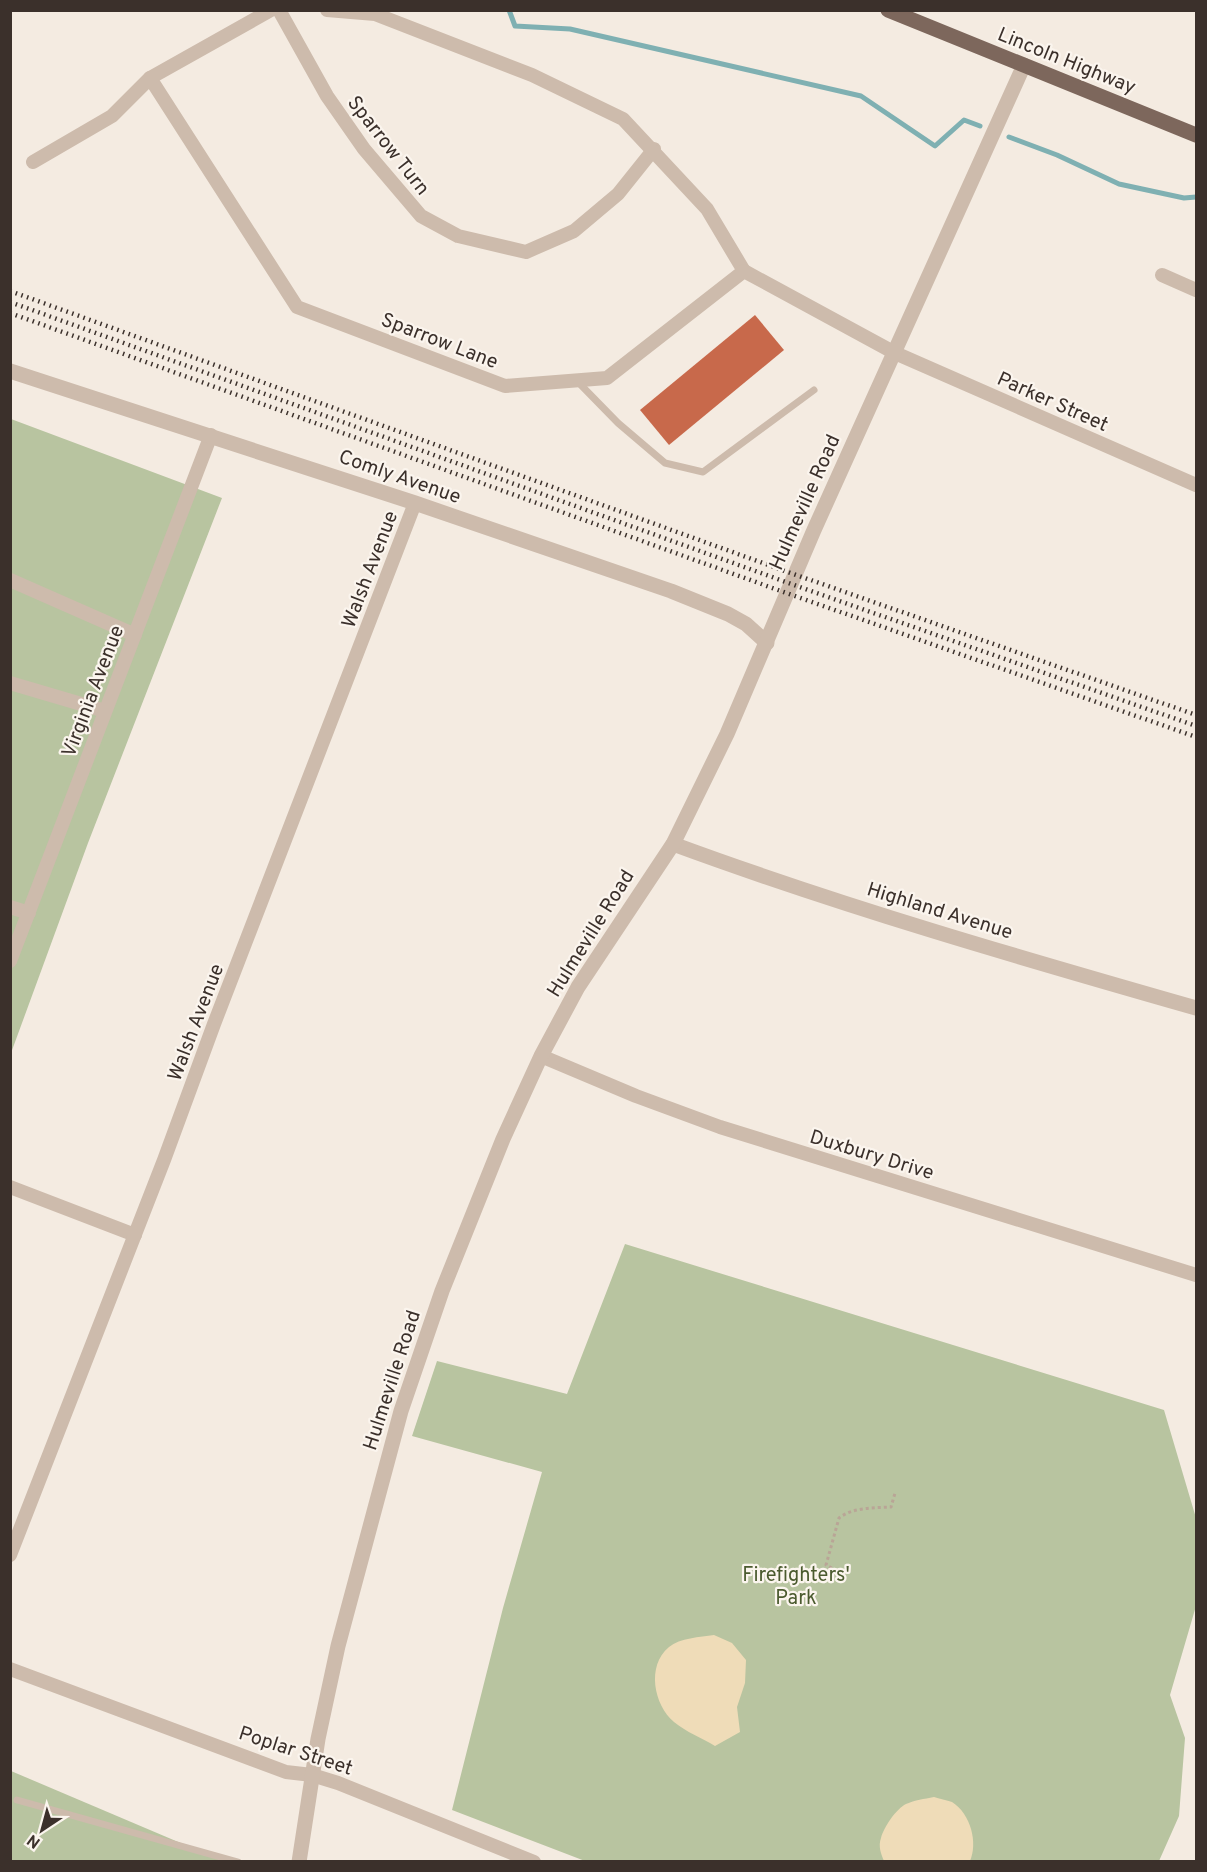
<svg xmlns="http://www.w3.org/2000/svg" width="1207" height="1872" font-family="Overpass,sans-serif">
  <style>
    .green { fill: #b8c4a0 }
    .sand { fill: #efdcb8 }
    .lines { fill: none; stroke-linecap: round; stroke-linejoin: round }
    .stream { stroke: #7fb0b2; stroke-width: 5 }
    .building { fill: #c8694b }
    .path { stroke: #b9a596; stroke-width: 3; stroke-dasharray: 3 3; stroke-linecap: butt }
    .service { stroke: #cdbbac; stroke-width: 7 }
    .minor { stroke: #cdbbac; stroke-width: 14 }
    .tertiary { stroke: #cdbbac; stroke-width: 15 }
    .primary { stroke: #7d675c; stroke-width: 15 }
    .rail { stroke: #3b302b; stroke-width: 4.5; stroke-dasharray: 1.5 4.5; stroke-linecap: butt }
    .labels { text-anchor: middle; stroke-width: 4.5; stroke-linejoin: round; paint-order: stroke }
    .street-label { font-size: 20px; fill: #3b302b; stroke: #fbf5ee }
    .park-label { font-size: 20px; fill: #4a5a2e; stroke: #fbf5ee }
  </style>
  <rect width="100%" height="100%" fill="#f4ebe1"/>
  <!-- green -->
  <g class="green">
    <polygon points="11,419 222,498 88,843 11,1053"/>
    <polygon points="625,1244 1164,1410 1196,1518 1196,1606 1170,1695 1185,1738 1179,1816 1159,1861 585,1861 452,1810 503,1608 542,1472 412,1436 437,1361 567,1394"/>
    <polygon points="11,1771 223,1861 11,1861"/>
  </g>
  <!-- sand -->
  <g class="sand">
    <path d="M714,1635L732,1643L746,1660L745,1683L737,1707L740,1732L715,1746C702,1738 686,1732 674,1722C654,1705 646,1666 669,1647C680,1638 700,1637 714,1635Z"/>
    <path d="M934,1797C939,1799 947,1800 952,1802C971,1814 978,1843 970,1861H884C881,1854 878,1846 881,1838C884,1827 896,1809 906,1804C915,1800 924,1799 934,1797Z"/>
  </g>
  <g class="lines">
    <!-- stream -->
    <g class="stream">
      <polyline points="509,10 515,26 570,29 861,96 935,146 964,120 980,126"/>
      <polyline points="1009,137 1057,155 1119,184 1184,198 1196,197"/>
    </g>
  </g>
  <!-- building -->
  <polygon class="building" points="755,315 784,350 669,445 640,410"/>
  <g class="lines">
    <!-- path -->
    <path class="path" d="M837,1571L826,1565L839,1518C853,1507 874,1508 891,1507L895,1493"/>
    <!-- service -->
    <g class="service">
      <polyline points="576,380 618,423 665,463 703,472 814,390"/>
      <polyline points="17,1800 238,1862"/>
    </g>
    <!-- minor -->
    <g class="minor">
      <polyline points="279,10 327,96 364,149 421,216 458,236 526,252 574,231 618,194 654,149"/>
      <polyline points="327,10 375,14 532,75 623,119 707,209 744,271"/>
      <polyline points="150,78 297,307 505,386 607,378 744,271 895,353 1196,485"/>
      <polyline points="33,162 112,116 150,78 271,10"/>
      <polyline points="1162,275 1196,290"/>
      <polyline points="10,580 135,635"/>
      <polyline points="10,683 105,711"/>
      <polyline points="10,907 29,913"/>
      <polyline points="10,961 211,435"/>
      <polyline points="541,1056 636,1096 720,1127 1196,1275"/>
      <polyline points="10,1187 135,1235"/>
      <polyline points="10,1555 164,1160 214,1024 415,503"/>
      <polyline points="10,1669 286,1772 312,1775 338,1783 534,1862"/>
    </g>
    <!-- tertiary -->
    <g class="tertiary">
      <polyline points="10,371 415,503 671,591 728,614 746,624 767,643"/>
      <path d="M673,844C844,907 1021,958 1196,1008"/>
      <polyline points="299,1862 318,1739 338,1646 401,1411 442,1291 503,1139 541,1056 578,987 673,844 727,734 814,530 1024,65"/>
    </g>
    <!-- primary -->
    <polyline class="primary" points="888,10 1196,135"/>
    <!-- rail -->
    <g class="rail">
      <polyline points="10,291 785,571 1196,715"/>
      <polyline points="10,302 808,590 1196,726"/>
      <polyline points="10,313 778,590 1196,737"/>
    </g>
  </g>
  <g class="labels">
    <!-- street labels -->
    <g class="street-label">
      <text transform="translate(1067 60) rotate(22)" y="7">Lincoln Highway</text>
      <text transform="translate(389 145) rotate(52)" y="7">Sparrow Turn</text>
      <text transform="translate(440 340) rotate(21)" y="7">Sparrow Lane</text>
      <text transform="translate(1053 401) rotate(24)" y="7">Parker Street</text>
      <text transform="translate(400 476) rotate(19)" y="7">Comly Avenue</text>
      <text transform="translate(804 502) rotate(-66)" y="7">Hulmeville Road</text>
      <text transform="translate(369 569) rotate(-69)" y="7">Walsh Avenue</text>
      <text transform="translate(92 691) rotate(-69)" y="7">Virginia Avenue</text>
      <text transform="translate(940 910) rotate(17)" y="7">Highland Avenue</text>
      <text transform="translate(590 933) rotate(-58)" y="7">Hulmeville Road</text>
      <text transform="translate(195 1022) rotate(-69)" y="7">Walsh Avenue</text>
      <text transform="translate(872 1154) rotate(17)" y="7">Duxbury Drive</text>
      <text transform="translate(391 1380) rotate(-72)" y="7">Hulmeville Road</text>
      <text transform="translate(296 1750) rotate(18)" y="7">Poplar Street</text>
    </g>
    <!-- park labels -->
    <g class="park-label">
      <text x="796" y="1581">Firefighters'<tspan x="796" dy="23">Park</tspan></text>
    </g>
  </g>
  <!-- border -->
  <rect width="1207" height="1872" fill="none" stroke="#3b302b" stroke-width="24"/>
  <!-- north arrow -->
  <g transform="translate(42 1830) rotate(216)" stroke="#fbf5ee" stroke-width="4.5" paint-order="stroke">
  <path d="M0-4.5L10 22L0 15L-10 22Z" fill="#3b302b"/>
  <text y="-9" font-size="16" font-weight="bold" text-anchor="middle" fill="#3b302b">N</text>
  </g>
</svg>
